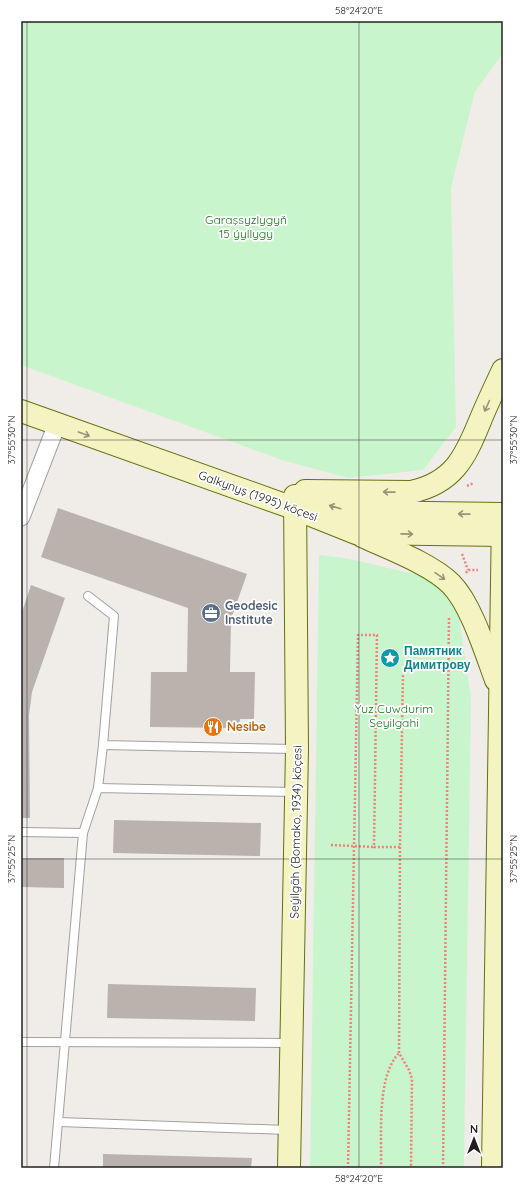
<svg xmlns="http://www.w3.org/2000/svg" width="524" height="1189" font-family="Quicksand,sans-serif">
  <style>
    .park { fill: #c9f5cc }
    .building { fill: #b9b2ad }
    .lines { fill: none; stroke-linecap: round; stroke-linejoin: round }
    .lane-casing { stroke: #a1a1a1; stroke-width: 10 }
    .street-casing { stroke: #a1a1a1; stroke-width: 19 }
    .secondary-casing { stroke: #67700f; stroke-width: 24 }
    .path { stroke: #ee837a; stroke-width: 2.5; stroke-dasharray: 2 2; stroke-linecap: butt }
    .lane { stroke: #fff; stroke-width: 8 }
    .street { stroke: #fff; stroke-width: 17 }
    .secondary { stroke: #f3f4c1; stroke-width: 22 }
    .oneway { stroke: #949579 }
    .ticks { fill: none; stroke: #202020; stroke-width: 1; stroke-opacity: 0.45 }
    .labels { text-anchor: middle; stroke-width: 3.5; stroke-linejoin: round; paint-order: stroke }
    .park-label { font-size: 12px; fill: #16771b; stroke: #fff }
    .street-label { font-size: 12px; fill: #202020; stroke: #fff }
    .service-label { font-size: 12px; font-weight: bold; fill: #4e5e75; stroke: #fff; text-anchor: start }
    .culture-label { font-size: 12px; font-weight: bold; fill: #0d838f; stroke: #fff; text-anchor: start }
    .food-label { font-size: 12px; font-weight: bold; fill: #c56008; stroke: #fff; text-anchor: start }
    .neatline { fill: none; stroke: #202020; stroke-width: 1.5 }
    .ticks-label { font-size: 10px; text-anchor: middle; fill: #202020 }
  </style>
  <rect width="100%" height="100%" fill="#f0ede8"/>
  <!-- park -->
  <g class="park">
    <polygon points="21,21 503,21 503,53 475,92 451,188 456,427 423,470 348,478 282,460 21,365"/>
    <polygon points="319,555 345,558 419,575 448,592 457,604 471,699 464,1168 310,1168"/>
  </g>
  <!-- building -->
  <g class="building">
    <polygon points="58,508 247,574 231,619 230,672 255,672 254,719 240,719 239,728 150,727 151,672 187,672 188,608 41,557"/>
    <polygon points="31,585 65,598 32,692 29,715 30,818 21,818 21,615"/>
    <polygon points="114,820 261,823 260,856 113,853"/>
    <polygon points="21,858 64,858 64,888 21,887"/>
    <polygon points="108,984 256,988 255,1021 107,1018"/>
    <polygon points="103,1154 252,1158 251,1168 103,1168"/>
  </g>
  <g class="lines">
    <!-- lane casing -->
    <g class="lane-casing">
      <g id="lane">
        <polyline points="88,596 114,616 103,745 295,749"/>
        <polyline points="98,788 103,745"/>
        <polyline points="21,832 83,833"/>
        <polyline points="21,1042 290,1043"/>
        <polyline points="59,1122 288,1130"/>
        <polyline points="54,1168 83,833 98,788 296,792"/>
      </g>
    </g>
    <!-- street casing -->
    <g class="street-casing">
      <polyline id="street" points="21,517 57,424"/>
    </g>
    <!-- secondary casing -->
    <g class="secondary-casing">
      <g id="secondary">
        <polyline points="21,411 296,509 356,533 503,535"/>
        <path d="M305,491L411,492C453,483 465,458 480,421C487,404 495,387 503,370"/>
        <polyline points="298,497 352,512 503,514"/>
        <path d="M362,536C388,548 431,564 451,584C471,604 486,653 496,680"/>
        <polyline points="289,1168 297,749 295,496"/>
        <polyline points="493,1168 503,517"/>
      </g>
    </g>
    <!-- path -->
    <g class="path">
      <polyline points="467,486 474,483"/>
      <polyline points="462,554 468,570"/>
      <polyline points="466,573 468,570 478,570"/>
      <polyline points="331,845 374,847"/>
      <polyline points="400,847 399,1053 409,1070 412,1079 411,1168"/>
      <polyline points="348,1168 358,635 377,635 374,847 400,847 403,673"/>
      <path d="M381,1168C382,1136 376,1077 399,1053"/>
      <polyline points="443,1168 449,617"/>
    </g>
    <!-- lane -->
    <use href="#lane" class="lane"/>
    <!-- street -->
    <use href="#street" class="street"/>
    <!-- secondary -->
    <use href="#secondary" class="secondary"/>
  </g>
  <!-- one-way arrows -->
  <defs><path id="oneway-shaft" d="M-6 0H5M1.5-3L5.5 0L1.5 3" fill="none" stroke-width="1.6" stroke-linecap="round" stroke-linejoin="round"/></defs>
  <g class="oneway">
    <use href="#oneway-shaft" transform="translate(487 406) rotate(114)"/>
    <use href="#oneway-shaft" transform="translate(84 434) rotate(20)"/>
    <use href="#oneway-shaft" transform="translate(389 492) rotate(-179)"/>
    <use href="#oneway-shaft" transform="translate(335 507) rotate(-164)"/>
    <use href="#oneway-shaft" transform="translate(464 514) rotate(-179)"/>
    <use href="#oneway-shaft" transform="translate(407 534) rotate(1)"/>
    <use href="#oneway-shaft" transform="translate(440 576) rotate(35)"/>
  </g>
  <!-- ticks -->
  <path class="ticks" d="M27,21V1168M359,21V1168M21,440H503M21,859H503"/>
  <!-- icons -->
  <defs>
    <g id="office-disc" transform="scale(1)"><circle r="9.5" fill="#5c6f8a" stroke="#fff"/><path d="M-6-3h4V-5.5h4V-3h4V5H-6ZM-1-4.5V-3h2v-1.5ZM-6 0V1H6V0Z" fill="#fff"/></g>
    <g id="sight-disc" transform="scale(1)"><circle r="9.5" fill="#0f9aa8" stroke="#fff"/><path d="M0-6L1.8-2.2L6-1.7L2.9 1.2L3.7 5.4L0 3.3L-3.7 5.4L-2.9 1.2L-6-1.7L-1.8-2.2Z" fill="#fff"/></g>
    <g id="restaurant-disc" transform="scale(1)"><circle r="9.5" fill="#e8710a" stroke="#fff"/><path d="M-5-6h1v4h1v-4h1v4h1v-4h1v5L-1.5 .5V6h-2V.5L-5-1ZM5-6V6H3V1.5H1.5Q1.5-4 5-6Z" fill="#fff"/></g>
  </defs>
  <g fill-rule="evenodd">
    <use href="#office-disc" x="211" y="613"/>
    <use href="#sight-disc" x="390" y="658"/>
    <use href="#restaurant-disc" x="213" y="727"/>
  </g>
  <g class="labels">
    <!-- park labels -->
    <g class="park-label">
      <text x="246" y="224">Garaşsyzlygyň<tspan x="246" dy="14">15 ýyllygy</tspan></text>
      <text x="394" y="713">Yuz Cuwdurim<tspan x="394" dy="14">Seyilgahi</tspan></text>
    </g>
    <!-- street labels -->
    <g class="street-label">
      <text transform="translate(258 496) rotate(20)" y="4">Galkynyş (1995) köçesi</text>
      <text transform="translate(296 832) rotate(-89)" y="4">Seýilgäh (Bomako, 1934) köçesi</text>
    </g>
    <!-- service labels -->
    <g class="service-label">
      <text x="225" y="610">Geodesic<tspan x="225" dy="14">Institute</tspan></text>
    </g>
    <!-- culture labels -->
    <g class="culture-label">
      <text x="404" y="655">Памятник<tspan x="404" dy="14">Димитрову</tspan></text>
    </g>
    <!-- food labels -->
    <g class="food-label">
      <text x="227" y="731">Nesibe</text>
    </g>
  </g>
  <!-- border -->
  <rect width="524" height="1189" fill="none" stroke="#ffffff" stroke-width="44"/>
  <!-- north arrow -->
  <g transform="translate(474 1139)" stroke="#ffffff" stroke-width="3" paint-order="stroke">
  <path d="M0-3L7 15L0 10L-7 15Z" fill="#202020"/>
  <text y="-6" font-size="11" font-weight="bold" text-anchor="middle" fill="#202020">N</text>
  </g>
  <rect x="22" y="22" width="480" height="1145" class="neatline"/>
  <g class="ticks-label">
    <text x="359" y="14">58°24'20"E</text>
    <text transform="translate(11 440) rotate(-90)" y="4">37°55'30"N</text>
    <text transform="translate(513 440) rotate(-90)" y="4">37°55'30"N</text>
    <text transform="translate(11 859) rotate(-90)" y="4">37°55'25"N</text>
    <text transform="translate(513 859) rotate(-90)" y="4">37°55'25"N</text>
    <text x="359" y="1182">58°24'20"E</text>
  </g>
</svg>
